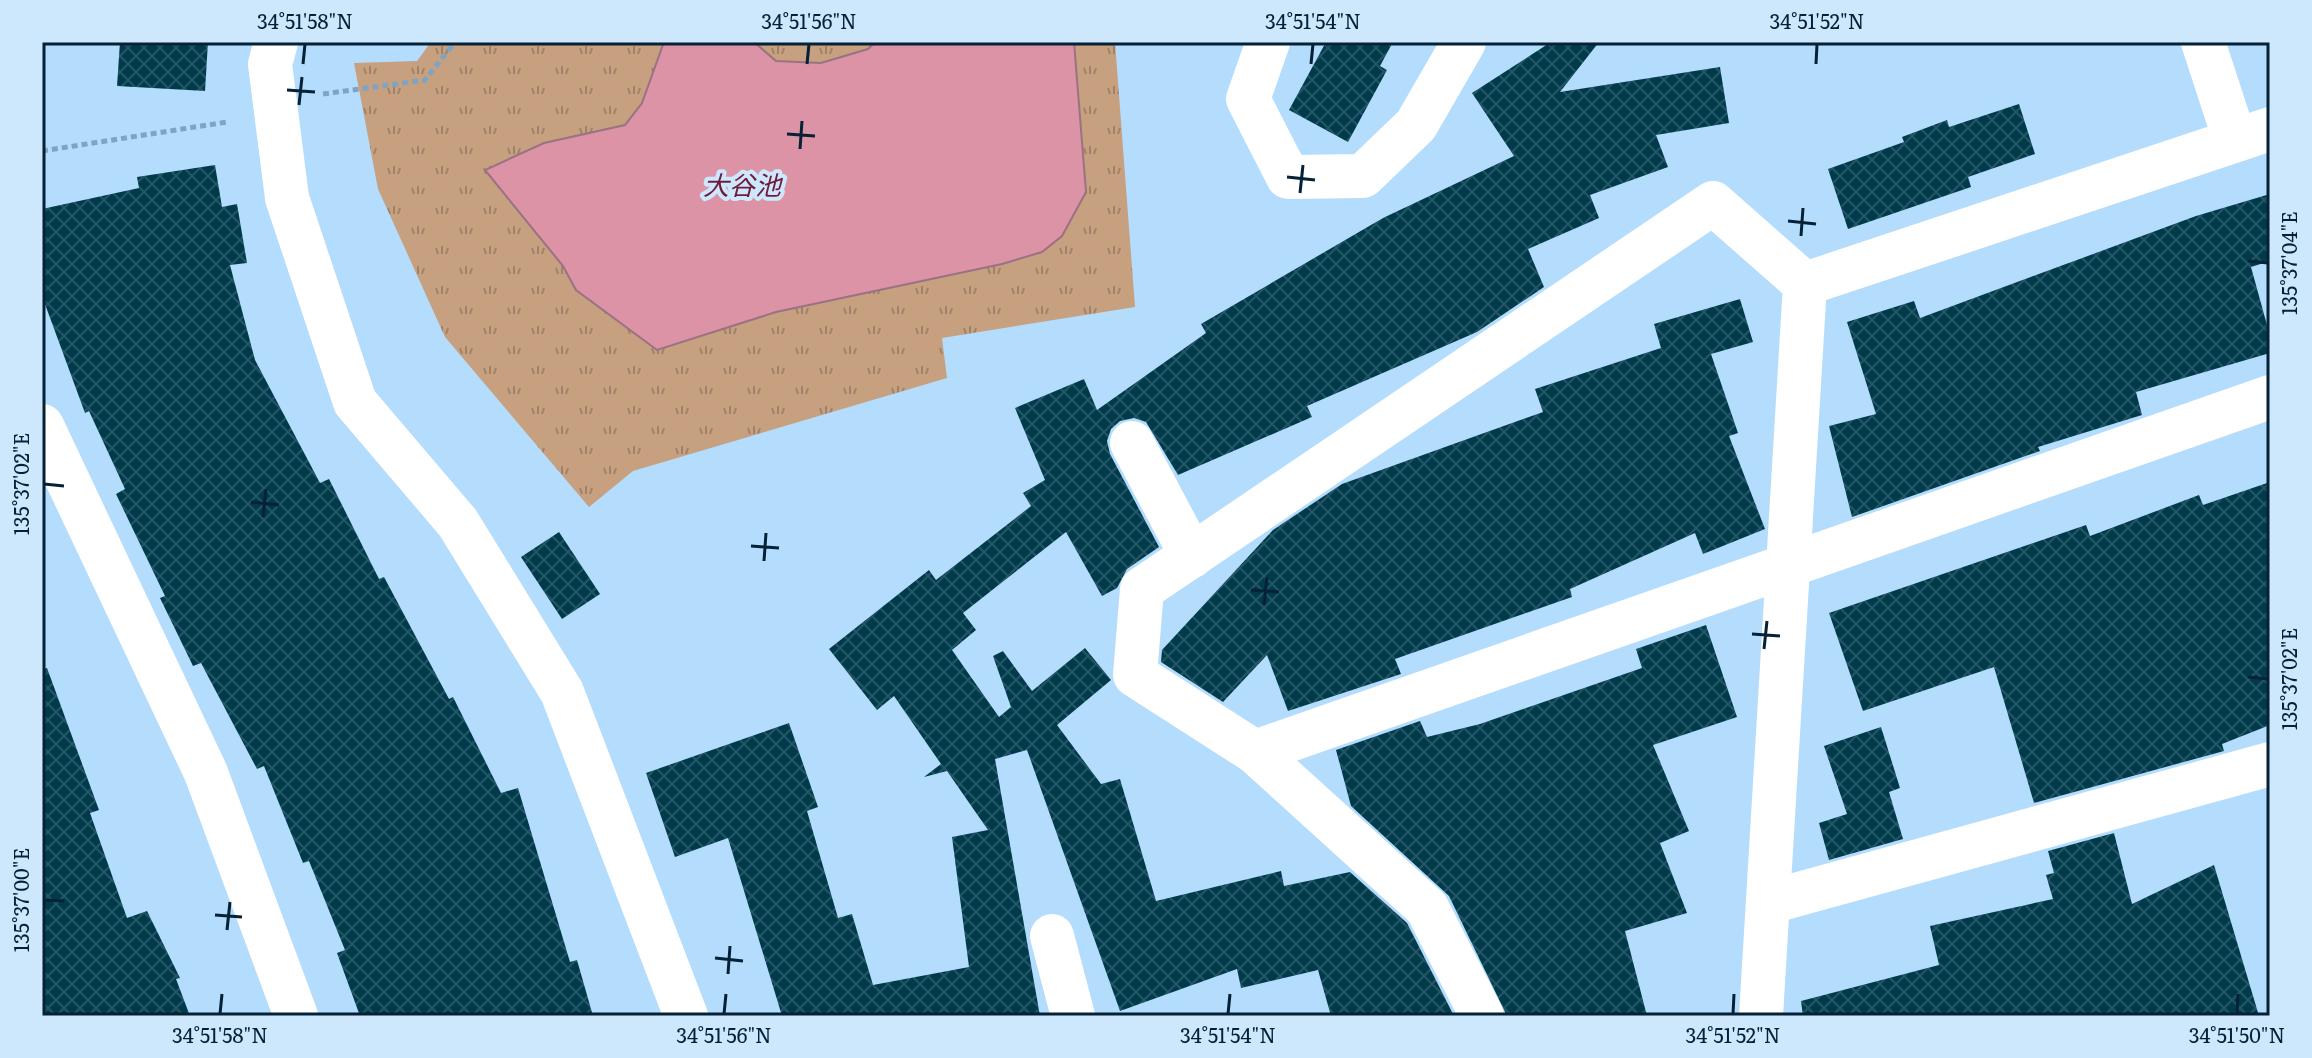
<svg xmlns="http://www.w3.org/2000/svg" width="2312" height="1058" font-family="Literata,'Noto Sans JP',serif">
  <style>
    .park { fill: url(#park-tufts) }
    .water { fill: #dc93a5; stroke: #9b7184; stroke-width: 2 }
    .building { fill: url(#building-cross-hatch) }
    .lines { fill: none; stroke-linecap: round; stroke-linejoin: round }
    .path { stroke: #7fa4c1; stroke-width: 5; stroke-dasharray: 6 4; stroke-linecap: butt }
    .street { stroke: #fff; stroke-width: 44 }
    .ticks { fill: none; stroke: #042136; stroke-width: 3 }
    .labels { text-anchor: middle; stroke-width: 8; stroke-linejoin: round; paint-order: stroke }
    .water-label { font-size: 26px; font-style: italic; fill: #701a39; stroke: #cde7fd }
    .neatline { fill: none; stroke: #042136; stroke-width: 3 }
    .ticks-label { font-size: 20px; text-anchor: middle; fill: #042136 }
  </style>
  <defs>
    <pattern id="park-tufts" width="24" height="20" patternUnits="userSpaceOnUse" patternTransform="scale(2)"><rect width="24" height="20" fill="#c6a07f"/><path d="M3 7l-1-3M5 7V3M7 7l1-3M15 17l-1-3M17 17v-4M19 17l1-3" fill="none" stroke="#9f8269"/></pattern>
    <pattern id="building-cross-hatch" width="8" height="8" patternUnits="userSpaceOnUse" patternTransform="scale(2)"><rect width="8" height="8" fill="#003b4c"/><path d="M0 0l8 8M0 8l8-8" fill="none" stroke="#245564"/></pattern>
  </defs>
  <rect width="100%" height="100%" fill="#b4dcfd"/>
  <!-- park -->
  <polygon class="park" points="431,42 1115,42 1135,307 942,338 947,378 633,471 589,507 445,337 378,189 354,63 417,61"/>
  <!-- water -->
  <polygon class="water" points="664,42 754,42 776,61 821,63 868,49 875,42 1074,42 1086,192 1062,236 1042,252 1002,264 776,312 657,350 576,290 563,266 485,170 544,143 625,125 642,103"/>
  <!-- building -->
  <g class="building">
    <polygon points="120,42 208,42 205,91 117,86"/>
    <polygon points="1326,42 1393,42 1380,66 1387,70 1348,142 1289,110"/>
    <polygon points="1551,42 1599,42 1560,92 1720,67 1729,123 1656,135 1668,167 1590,195 1599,218 1528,249 1544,287 1477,332 1307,406 1312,417 1178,475 1146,422 1134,418 1120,421 1111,429 1107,441 1110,454 1159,547 1127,569 1117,588 1102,596 1066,532 963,613 976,630 952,650 999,717 1011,707 993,656 1003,651 1032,691 1085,648 1111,680 1057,725 1101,784 1120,779 1156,901 1281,871 1284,886 1350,872 1407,923 1454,1016 1331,1016 1318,970 1241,988 1237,969 1120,1011 1027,750 995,759 1040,1016 782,1016 728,838 675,857 646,773 789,723 818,807 807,811 838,918 852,914 873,985 969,967 952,837 988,830 947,771 924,777 941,764 894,696 877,710 829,649 929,570 936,580 1031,506 1023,493 1045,480 1015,408 1084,379 1097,410 1206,333 1201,324 1383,218 1514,156 1472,93"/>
    <polygon points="2019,104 2035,154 1968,177 1971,187 1848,229 1828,169 1904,142 1902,137 1947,120 1949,127"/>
    <polygon points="215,165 222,207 237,204 247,263 230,265 255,360 320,483 329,479 379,579 384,577 449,699 453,697 501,793 518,788 570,962 577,960 593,1016 360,1016 337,953 345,950 309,861 303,863 264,766 257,769 201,663 193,666 160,598 165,596 116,494 125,489 89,411 85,413 42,296 42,209 139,188 137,177"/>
    <polygon points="2270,194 2270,261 2251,267 2270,336 2270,353 2136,392 2142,415 2038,447 2040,451 1852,517 1829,426 1876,414 1847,322 1914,301 1920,318 2196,216"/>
    <polygon points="1740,299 1753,342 1711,354 1738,433 1729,436 1765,529 1703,554 1695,533 1570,589 1572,597 1395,659 1401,674 1288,711 1267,655 1223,702 1161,662 1162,650 1273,530 1342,484 1543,412 1535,389 1661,348 1654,324"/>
    <polygon points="2270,482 2270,725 2222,744 2224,751 2034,803 1994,667 1863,711 1829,613 2086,525 2090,536 2199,495 2203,505"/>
    <polygon points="559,532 600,594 562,619 521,557"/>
    <polygon points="1706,625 1737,717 1653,745 1689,831 1660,843 1687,913 1625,931 1647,1016 1507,1016 1449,896 1351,806 1336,750 1420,721 1427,737 1480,724 1642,668 1636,649"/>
    <polygon points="47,668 99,810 90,813 127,918 147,911 180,978 176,979 190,1016 42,1016 42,669"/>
    <polygon points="1881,727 1900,788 1889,792 1903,839 1829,860 1819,823 1847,814 1824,746"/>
    <polygon points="2114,833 2132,904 2214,865 2259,1016 1803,1016 1801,1001 1939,965 1930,926 2053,899 2046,875 2054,873 2048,851"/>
  </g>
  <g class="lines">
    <!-- path -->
    <g class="path">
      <polyline points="323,94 425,80 455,42"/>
      <polyline points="42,151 227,122"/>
    </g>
    <!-- street -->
    <g class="street">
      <polyline points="276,42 270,64 287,198 355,402 458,523 562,692 686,1016"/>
      <polyline points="1268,42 1248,99 1288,177 1363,176 1416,125 1464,42"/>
      <polyline points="2203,42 2235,140"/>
      <polyline points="1805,284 2270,129"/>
      <polyline points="42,426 206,773 296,1016"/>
      <polyline points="1132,443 1192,556"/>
      <polyline points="1255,752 2270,397"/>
      <polyline points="1770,902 2270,764"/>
      <polyline points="1052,936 1073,1016"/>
      <polyline points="1482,1016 1427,908 1255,752 1135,675 1142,589 1713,203 1805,284"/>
      <polyline points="1761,1016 1805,284"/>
    </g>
  </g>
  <!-- ticks -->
  <path class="ticks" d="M303,64L305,44M807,64L809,44M1311,64L1313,44M1816,64L1817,44M287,90L315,92M299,105L302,77M787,134L815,136M800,149L802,121M1287,177L1315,180M1300,193L1303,165M1788,221L1816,224M1801,236L1803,208M2248,261L2268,263M44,484L64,486M251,502L279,505M263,517L266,489M751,546L779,548M764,561L766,533M1251,590L1279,592M1264,605L1267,577M1752,634L1780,636M1764,649L1767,621M2248,677L2268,679M44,900L64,901M215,915L242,917M227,930L230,902M715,958L743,961M728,974L730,946M220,1014L222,994M724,1014L726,994M1228,1014L1230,994M1733,1014L1734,994M2237,1014L2238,994"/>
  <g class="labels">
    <!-- water labels -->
    <g class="water-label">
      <text x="742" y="195">大谷池</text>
    </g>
  </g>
  <!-- border -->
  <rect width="2312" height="1058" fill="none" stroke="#cde7fd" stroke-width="88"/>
  <rect x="44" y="44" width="2224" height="970" class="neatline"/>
  <g class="ticks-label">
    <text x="305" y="29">34°51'58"N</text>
    <text x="809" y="29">34°51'56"N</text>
    <text x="1313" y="29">34°51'54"N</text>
    <text x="1817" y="29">34°51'52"N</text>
    <text transform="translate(2290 263) rotate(-90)" y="7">135°37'04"E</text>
    <text transform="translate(22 484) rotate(-90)" y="7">135°37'02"E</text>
    <text transform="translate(2290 679) rotate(-90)" y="7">135°37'02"E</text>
    <text transform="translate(22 900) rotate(-90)" y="7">135°37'00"E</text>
    <text x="220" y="1043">34°51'58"N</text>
    <text x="724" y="1043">34°51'56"N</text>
    <text x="1228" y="1043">34°51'54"N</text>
    <text x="1733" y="1043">34°51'52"N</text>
    <text x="2237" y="1043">34°51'50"N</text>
  </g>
</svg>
